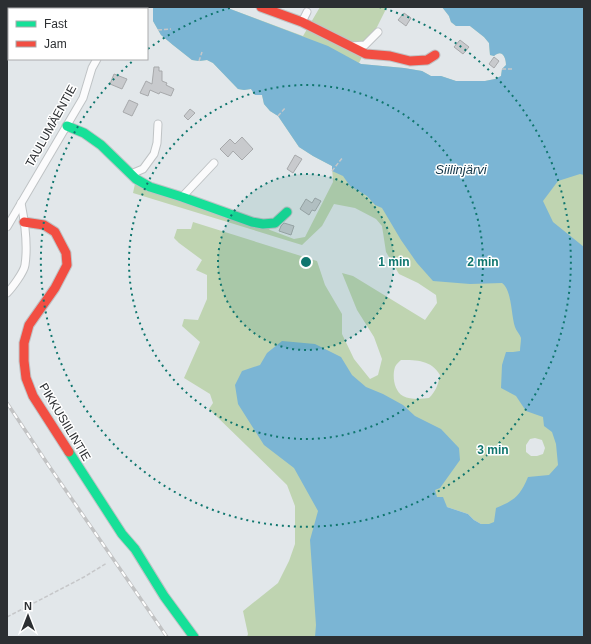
<svg xmlns="http://www.w3.org/2000/svg" width="591" height="644" font-family="Helvetica,sans-serif">
  <style>
    .green { fill: #bfd4b1; fill-rule: evenodd }
    .water { fill: #7bb5d4 }
    .building { fill: #c8cacd; stroke: #a7a9ab }
    .lines { fill: none; stroke-linecap: round; stroke-linejoin: round }
    .street-casing { stroke: #bfc3c5; stroke-width: 9 }
    .fast-casing { stroke: #bfc3c5; stroke-width: 11 }
    .jam-casing { stroke: #bfc3c5; stroke-width: 11 }
    .path { stroke: #c6c7c9; stroke-width: 1.5; stroke-dasharray: 4 2; stroke-linecap: butt }
    .street { stroke: #fbfbfc; stroke-width: 7 }
    .fast { stroke: #16e098; stroke-width: 9 }
    .jam { stroke: #f24e42; stroke-width: 9 }
    .rail-casing { stroke: #c2c3c4; stroke-width: 3.5 }
    .rail { stroke: #fff; stroke-width: 2; stroke-dasharray: 6; stroke-linecap: butt }
    .ring { fill: none; stroke: #0f766e; stroke-width: 2; stroke-dasharray: 2 4 }
    .labels { text-anchor: middle; stroke-width: 3; stroke-linejoin: round; paint-order: stroke }
    .street-label { font-size: 12px; fill: #2c2f32; stroke: #fff }
    .water-label { font-size: 13px; font-style: italic; fill: #133749; stroke: #fff }
    .centre { fill: #0f766e; stroke: #fff; stroke-width: 2 }
    .ring-label { font-size: 12px; text-anchor: middle; font-weight: bold; fill: #0f766e; stroke: #fff; stroke-width: 3; stroke-linejoin: round; paint-order: stroke }
  </style>
  <rect width="100%" height="100%" fill="#e2e7ea"/>
  <!-- green -->
  <g class="green">
    <path d="M153,7H225L303,36L320,7H387L359,63L361,64L404,68L422,71L431,76H441L456,81H485L495,79L501,76L502,69L506,65C506,57 502,49 494,56L490,55L489,43L484,37L470,26H456L451,22L449,16L442,7L508,39L537,300L584,561L489,524H481L474,520L468,514L432,502L422,637H247L248,634L243,611L278,583L289,561L295,544V506L287,485L209,409L213,403L210,394L184,378L200,342L182,326L184,319L198,320L207,299V275L196,270L202,260L179,243L174,238L177,229H191L193,222L317,261L325,285L342,314V334L354,359L370,379L378,375L382,359L374,337L357,310L342,273L353,276L425,320L437,303L436,295L418,283L399,274L386,252L382,226L376,219L355,208L334,204L322,226L302,245L133,193L136,179L263,224L270,230L294,239L305,237L333,182L332,166L313,156L299,147L278,116L270,111L264,104L262,95H255L251,89L244,90L238,89L213,63L207,60L199,61L192,60L173,45L161,35L153,21ZM401,360C417,360 431,360 440,375C438,385 436,391 429,398C421,399 411,400 403,396C394,391 392,376 395,367C396,364 399,362 401,360ZM535,438L542,440L545,448L543,454L537,456H531L526,452V445L530,439Z"/>
    <polygon points="584,159 584,263 525,190"/>
  </g>
  <!-- water -->
  <path class="water" d="M153,7H225L328,46L361,64L404,68L422,71L431,76H441L456,81H485L495,79L501,76L502,69L506,65C506,57 502,49 494,56L490,55L489,43L484,37L470,26H456L451,22L449,16L442,7H584V175L580,174L558,181L543,201L553,222L584,247V637H315L316,625L310,540L318,511L294,468L264,445L238,404L235,385L242,371L260,365L267,353L282,341L315,344L341,357L352,375L366,387L383,394L403,405L415,416L441,429L459,448L460,460L440,488L435,490L437,497H443L447,507L468,514L474,520L481,524H489L494,522L496,508C515,500 520,496 528,477L549,475L558,465L556,444L552,432L544,426L543,417L526,411L516,396L501,388L502,365L506,352H513L520,351C520,347 521,342 521,338C520,334 516,331 515,327C511,315 512,290 502,283L470,284L433,281L417,263L401,240L382,208L375,205L367,196L350,186L343,176L332,171V166L313,156L299,147L278,116L270,111L264,104L262,95H255L251,89L244,90L238,89L213,63L207,60L199,61L192,60L173,45L161,35L153,21Z"/>
  <!-- building -->
  <g class="building">
    <polygon points="404,13 411,18 406,26 398,20"/>
    <polygon points="460,40 469,47 463,54 454,47"/>
    <polygon points="494,57 499,61 494,68 489,64"/>
    <polygon points="154,67 159,67 159,71 162,71 162,81 167,83 166,85 174,89 171,96 160,92 159,94 150,90 148,96 140,93 146,81 152,84"/>
    <polygon points="114,74 127,79 122,89 110,84"/>
    <polygon points="129,100 138,104 132,116 123,112"/>
    <polygon points="190,109 195,113 188,120 184,116"/>
    <polygon points="242,137 253,149 242,160 233,151 228,157 220,149 230,139 235,144"/>
    <polygon points="295,155 302,159 293,173 287,169"/>
    <polygon points="315,198 321,201 315,211 312,210 309,215 300,209 306,199 312,203"/>
    <polygon points="284,223 294,226 291,235 279,231 281,226"/>
  </g>
  <g class="lines">
    <!-- street casing -->
    <g class="street-casing">
      <g id="street">
        <polyline points="124,9 125,7"/>
        <polyline points="302,22 307,12"/>
        <polyline points="351,46 365,45 378,32"/>
        <polyline points="131,174 143,169 154,154 157,143 158,124"/>
        <polyline points="182,197 214,163"/>
        <polyline points="7,227 83,98 92,68 97,59"/>
        <path d="M7,293C12,288 24,272 25,265C28,245 25,223 21,203"/>
      </g>
    </g>
    <!-- fast casing -->
    <g class="fast-casing">
      <g id="fast">
        <polyline points="67,126 84,133 101,145 136,179 150,187 182,197 252,222 263,224 275,223 287,212"/>
        <polyline points="69,452 122,534 135,549 164,596 194,637"/>
      </g>
    </g>
    <!-- jam casing -->
    <g class="jam-casing">
      <g id="jam">
        <polyline points="261,7 302,22 366,54 390,56 410,61 427,60 435,55"/>
        <polyline points="24,222 44,225 55,232 66,253 67,265 55,288 29,325 24,343 24,361 26,378 33,396 69,452"/>
      </g>
    </g>
    <!-- path -->
    <g class="path">
      <polyline points="158,30 171,29"/>
      <polyline points="199,61 202,52"/>
      <polyline points="502,69 512,69"/>
      <polyline points="278,116 286,107"/>
      <polyline points="332,171 343,157"/>
      <polyline points="7,617 84,577 107,563"/>
    </g>
    <!-- street -->
    <use href="#street" class="street"/>
    <!-- fast -->
    <use href="#fast" class="fast"/>
    <!-- jam -->
    <use href="#jam" class="jam"/>
    <!-- rail casing -->
    <g class="rail-casing">
      <polyline id="rail" points="7,403 49,466 167,637"/>
    </g>
    <!-- rail -->
    <use href="#rail" class="rail"/>
  </g>
  <!-- distance rings -->
  <circle cx="306" cy="262" r="88" fill="#0f766e" fill-opacity=".12"/>
  <g class="ring">
    <circle cx="306" cy="262" r="88"/>
    <circle cx="306" cy="262" r="177"/>
    <path d="M148 49A265 265 0 0 1 233 7M379 7A265 265 0 1 1 134 60"/>
  </g>
  <g class="labels">
    <!-- street labels -->
    <g class="street-label">
      <text transform="translate(51 126) rotate(-61)" y="4">TAULUMÄENTIE</text>
      <text transform="translate(65 422) rotate(59)" y="4">PIKKUSIILINTIE</text>
    </g>
    <!-- water labels -->
    <g class="water-label">
      <text x="461" y="174">Siilinjärvi</text>
    </g>
  </g>
  <circle cx="306" cy="262" r="6" class="centre"/>
  <g class="ring-label">
    <text x="394" y="266">1 min</text>
    <text x="483" y="266">2 min</text>
    <text x="493" y="454">3 min</text>
  </g>
  <!-- border -->
  <rect width="591" height="644" fill="none" stroke="#2c2f32" stroke-width="16"/>
  <!-- legend -->
  <rect x="8" y="8" width="140" height="52" fill="#ffffff" stroke="#abacad"/>
  <rect x="16" y="21" width="20" height="6" fill="#16e098" stroke="#abacad"/>
  <text x="44" y="28" font-size="12" fill="#2c2f32">Fast</text>
  <rect x="16" y="41" width="20" height="6" fill="#f24e42" stroke="#abacad"/>
  <text x="44" y="48" font-size="12" fill="#2c2f32">Jam</text>
  <!-- north arrow -->
  <g transform="translate(28 616)" stroke="#ffffff" stroke-width="3" paint-order="stroke">
  <path d="M0-3L7 15L0 10L-7 15Z" fill="#2c2f32"/>
  <text y="-6" font-size="11" font-weight="bold" text-anchor="middle" fill="#2c2f32">N</text>
  </g>
</svg>
